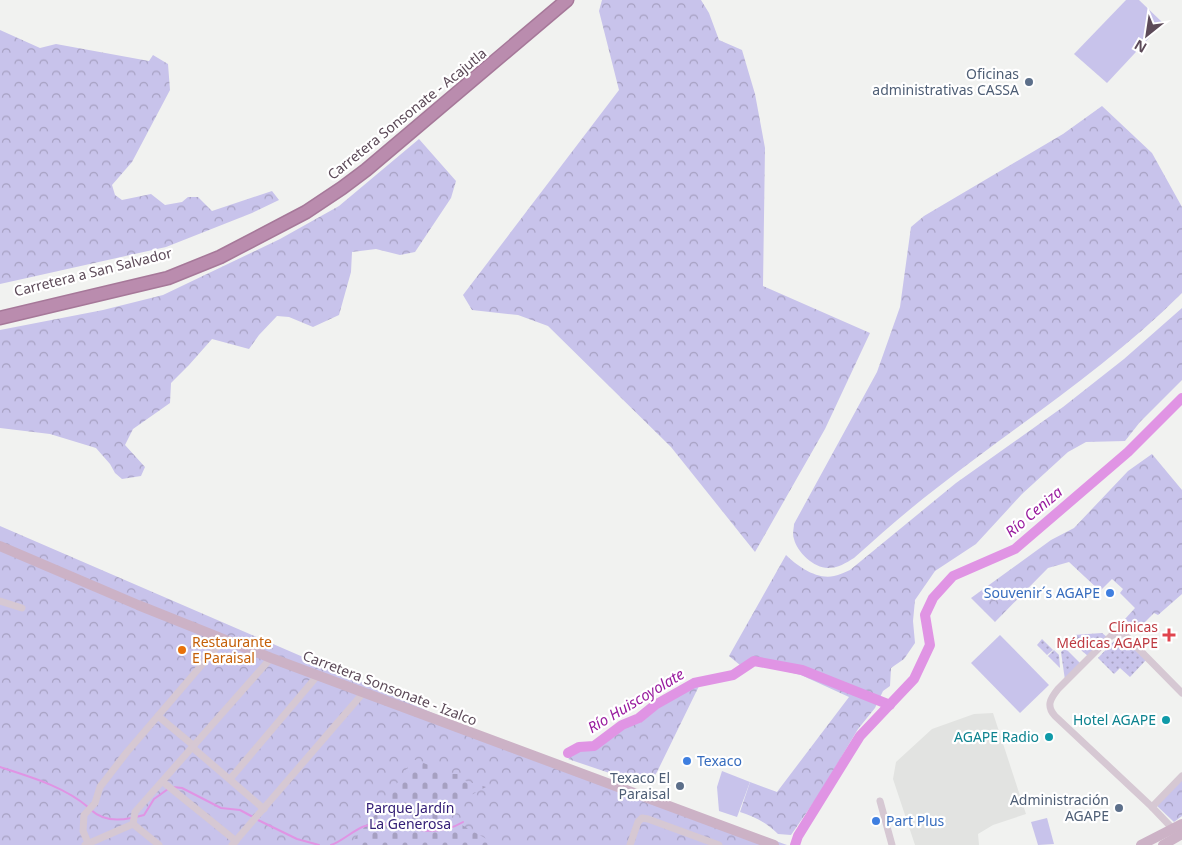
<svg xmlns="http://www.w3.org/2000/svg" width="1182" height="845" font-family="'Noto Sans',sans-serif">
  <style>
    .education { fill: #e2e3e1 }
    .grass { fill: #c8c3eb }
    .forest { fill: url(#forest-crowns) }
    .cemetery { fill: url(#cemetery-stones) }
    .garden { fill: url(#garden-dots) }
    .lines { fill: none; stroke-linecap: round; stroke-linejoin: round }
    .stream { stroke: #e094e4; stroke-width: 2 }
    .river { stroke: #e094e4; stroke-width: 10 }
    .highway-casing { stroke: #a67899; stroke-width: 15 }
    .street { stroke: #d6c8d3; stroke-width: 7 }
    .primary { stroke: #ccb2c6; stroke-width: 10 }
    .highway { stroke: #ba8cae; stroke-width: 12 }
    .service-dot { fill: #5c6f8a; stroke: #fff; stroke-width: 2 }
    .shop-dot { fill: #3f7fe0; stroke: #fff; stroke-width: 2 }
    .health-dot { fill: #e0444e; stroke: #fff; stroke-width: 2 }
    .food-dot { fill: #e8710a; stroke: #fff; stroke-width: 2 }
    .culture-dot { fill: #0f9aa8; stroke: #fff; stroke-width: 2 }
    .labels { text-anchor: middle; stroke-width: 4.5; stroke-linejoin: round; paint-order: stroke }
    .service-label { font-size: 14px; fill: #4e5e75; stroke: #fff; text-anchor: end }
    .street-label { font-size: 14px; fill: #5c4a58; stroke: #fff }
    .shop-label { font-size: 14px; fill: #366cbe; stroke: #fff; text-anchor: start }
    .health-label { font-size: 14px; fill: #be3a42; stroke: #fff; text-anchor: end }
    .food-label { font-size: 14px; fill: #c56008; stroke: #fff; text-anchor: start }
    .culture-label { font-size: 14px; fill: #0d838f; stroke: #fff; text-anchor: end }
    .park-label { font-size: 14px; fill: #352077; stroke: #fff }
    .water-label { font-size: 15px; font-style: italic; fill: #981a9e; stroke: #fff }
  </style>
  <defs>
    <pattern id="forest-crowns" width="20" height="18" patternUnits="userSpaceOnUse" patternTransform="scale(1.25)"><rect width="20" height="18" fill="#c8c3eb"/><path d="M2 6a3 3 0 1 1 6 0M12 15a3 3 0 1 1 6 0" fill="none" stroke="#a6a0c1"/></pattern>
    <pattern id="cemetery-stones" width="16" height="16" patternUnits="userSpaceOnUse" patternTransform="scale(1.25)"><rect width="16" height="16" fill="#c8c3eb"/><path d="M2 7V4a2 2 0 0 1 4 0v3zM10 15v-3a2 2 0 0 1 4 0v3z" fill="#a6a0c1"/></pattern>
    <pattern id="garden-dots" width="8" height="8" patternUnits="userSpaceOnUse" patternTransform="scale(1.25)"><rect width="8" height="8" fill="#c8c3eb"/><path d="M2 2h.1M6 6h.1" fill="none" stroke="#a6a0c1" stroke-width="1.8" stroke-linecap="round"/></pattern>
  </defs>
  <rect width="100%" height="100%" fill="#f1f2f0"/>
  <!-- education -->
  <polygon class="education" points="993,713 1026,814 993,825 978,834 979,845 915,845 893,779 896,762 932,729 974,714"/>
  <!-- grass -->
  <g class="grass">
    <polygon points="1126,0 1139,0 1163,23 1107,83 1074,54"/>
    <polygon points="1000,635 1049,685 1020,713 971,663"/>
    <polygon points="722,771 750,782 737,817 719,811 717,787"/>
    <polygon points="1047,818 1054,844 1038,845 1031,822"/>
  </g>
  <!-- forest -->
  <g class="forest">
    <polygon points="602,0 701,0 709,13 719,40 742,50 755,94 765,148 763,286 870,333 825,429 755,552 671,447 548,326 518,315 472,310 463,295 619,90 599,11"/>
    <polygon points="0,30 40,48 56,44 149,61 153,55 168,64 170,90 132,162 112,185 115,195 122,200 151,194 165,205 182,202 188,197 198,197 212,211 272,191 279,200 252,213 166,247 0,284"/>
    <path d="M1102,106L1152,153L1182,207V293C1108,367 1020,423 938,487C909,509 881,534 854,558C846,563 838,568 828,568C814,568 797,552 794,539C792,534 794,528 794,524L877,372L900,307L911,227L924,216L1063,134Z"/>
    <polygon points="419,139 456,181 451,198 415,252 400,255 376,249 352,252 351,272 339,315 313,327 289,317 277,316 259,335 249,349 212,339 189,365 171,383 170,403 133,429 125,445 145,467 141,476 122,479 115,473 110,464 96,448 50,434 0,428 0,330 103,310 163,295 280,239 339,206"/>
    <path d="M1182,308V380L1140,422L1125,441L1086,442L1068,452L1022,494L976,544L935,571L915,600L913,621L915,643L904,659L891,668L890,686L883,691L875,708L858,729L820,793L791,835L778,834C766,822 755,817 740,812L750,782L777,792L849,697L801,675L755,664L746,670L729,656L786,555C797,566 817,580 834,576C839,575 845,572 850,570L956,483L1063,407L1124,359Z"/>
    <polygon points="1152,454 1182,490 1182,594 1158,615 1154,613 1137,630 1125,619 1135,608 1120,593 1123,589 1112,579 1100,591 1069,562 1048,568 995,622 971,598 1051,540 1074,528 1128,471"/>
    <polygon points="0,526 488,737 787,845 0,845"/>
    <polygon points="700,684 657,772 651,781 645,785 568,759 580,749 595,748 623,726 640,719 655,706"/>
    <polygon points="1182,780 1182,816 1174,822 1156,805"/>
  </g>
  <!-- cemetery -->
  <polygon class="cemetery" points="413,759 452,774 458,774 459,779 486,787 439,812 497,845 349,845 381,808"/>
  <!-- garden -->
  <g class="garden">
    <polygon points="1102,633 1107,637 1089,657 1081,650 1086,645 1081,640 1073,644 1070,641 1074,635"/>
    <polygon points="1121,637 1146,660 1130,677 1120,668 1114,674 1098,658 1116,639"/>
    <polygon points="1042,639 1053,650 1047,655 1037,645"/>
    <polygon points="1065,648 1081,664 1065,680 1061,652"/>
    <polygon points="1054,650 1059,655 1060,668 1048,656"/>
  </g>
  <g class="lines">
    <!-- stream -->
    <g class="stream">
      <path d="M0,767C30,777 63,786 88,807"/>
      <polyline points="173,787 182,788 221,808 240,810 253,817"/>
      <path d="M91,810C102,820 117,821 131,818"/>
      <polyline points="136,817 144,815 154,799 168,789"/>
      <polyline points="258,820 297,839 319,845"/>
      <path d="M331,845C343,841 353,830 365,826C399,817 426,844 463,822"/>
    </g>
    <!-- river -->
    <g class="river">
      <polyline points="568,753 579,747 594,746 622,725 639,718 655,705 694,683 733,675 754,661 802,670 890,705"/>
      <polyline points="795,845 798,836 860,736 914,679 930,645 925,615 933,598 953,576 1015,549 1128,452 1182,398"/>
    </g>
    <!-- highway casing -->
    <g class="highway-casing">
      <polyline id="highway" points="0,318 168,278 220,257 306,212 342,188 366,170 567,0"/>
    </g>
    <!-- street -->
    <g class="street">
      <polyline points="0,601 22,608"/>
      <polyline points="158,716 194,746"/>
      <polyline points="193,748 264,809"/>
      <polyline points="230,779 318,675"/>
      <polyline points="163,782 236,841"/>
      <polyline points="880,801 892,845"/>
      <polyline points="1152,807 1182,776"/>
      <polyline points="133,824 159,845"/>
      <path d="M1173,829L1152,807L1055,716C1046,706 1050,699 1058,689L1111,636L1121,631L1182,693"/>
      <polyline points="85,845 133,824 135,812 271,658"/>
      <polyline points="89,845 83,831 84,815 95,803 100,787 127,752 224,639"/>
      <polyline points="232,845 364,692"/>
      <polyline points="630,845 638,822 642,818 648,819 719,845"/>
    </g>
    <!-- primary -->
    <g class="primary">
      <polyline points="0,546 138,605 271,658 774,845"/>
      <polyline points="1141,845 1182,824"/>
      <polyline points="1163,845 1182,834"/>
    </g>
    <!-- highway -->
    <use href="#highway" class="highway"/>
  </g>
  <!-- markers -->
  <g class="service-dot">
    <circle cx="1029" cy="82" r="5"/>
    <circle cx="680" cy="786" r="5"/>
    <circle cx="1119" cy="808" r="5"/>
  </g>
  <g class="shop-dot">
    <circle cx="1110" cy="593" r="5"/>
    <circle cx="687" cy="761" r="5"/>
    <circle cx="876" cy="821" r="5"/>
  </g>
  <path class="health-dot" d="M1166.5 627.5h5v5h5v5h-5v5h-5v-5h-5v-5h5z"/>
  <circle class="food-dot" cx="182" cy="650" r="5"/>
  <g class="culture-dot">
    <circle cx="1166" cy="720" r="5"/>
    <circle cx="1049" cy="737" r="5"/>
  </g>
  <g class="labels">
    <!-- service labels -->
    <g class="service-label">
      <text x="1019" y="79">Oficinas<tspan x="1019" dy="16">administrativas CASSA</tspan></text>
      <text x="670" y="783">Texaco El<tspan x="670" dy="16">Paraisal</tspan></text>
      <text x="1109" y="805">Administración<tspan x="1109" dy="16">AGAPE</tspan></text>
    </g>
    <!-- street labels -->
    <g class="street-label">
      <text transform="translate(407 114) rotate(-39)" y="5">Carretera Sonsonate - Acajutla</text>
      <text transform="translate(93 272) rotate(-14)" y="5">Carretera a San Salvador</text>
      <text transform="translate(390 688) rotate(21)" y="5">Carretera Sonsonate - Izalco</text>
    </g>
    <!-- shop labels -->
    <g class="shop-label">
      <text x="1100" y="598" text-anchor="end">Souvenir´s AGAPE</text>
      <text x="697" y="766">Texaco</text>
      <text x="886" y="826">Part Plus</text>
    </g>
    <!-- health labels -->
    <g class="health-label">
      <text x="1158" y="632">Clínicas<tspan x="1158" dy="16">Médicas AGAPE</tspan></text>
    </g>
    <!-- food labels -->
    <g class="food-label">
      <text x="192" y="647">Restaurante<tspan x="192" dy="16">E Paraisal</tspan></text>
    </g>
    <!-- culture labels -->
    <g class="culture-label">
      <text x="1156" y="725">Hotel AGAPE</text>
      <text x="1039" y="742">AGAPE Radio</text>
    </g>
    <!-- park labels -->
    <g class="park-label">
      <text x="410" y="813">Parque Jardín<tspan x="410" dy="16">La Generosa</tspan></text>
    </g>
    <!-- water labels -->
    <g class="water-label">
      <text transform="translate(1034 512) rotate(-40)" y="5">Río Ceniza</text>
      <text transform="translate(636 701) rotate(-31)" y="5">Río Huiscoyolate</text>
    </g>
  </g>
  <!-- north arrow -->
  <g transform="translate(1147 35) rotate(210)" stroke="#ffffff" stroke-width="4" paint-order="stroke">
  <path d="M0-4L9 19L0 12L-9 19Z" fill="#5c4a58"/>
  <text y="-8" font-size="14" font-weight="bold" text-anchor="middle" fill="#5c4a58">N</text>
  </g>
</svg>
